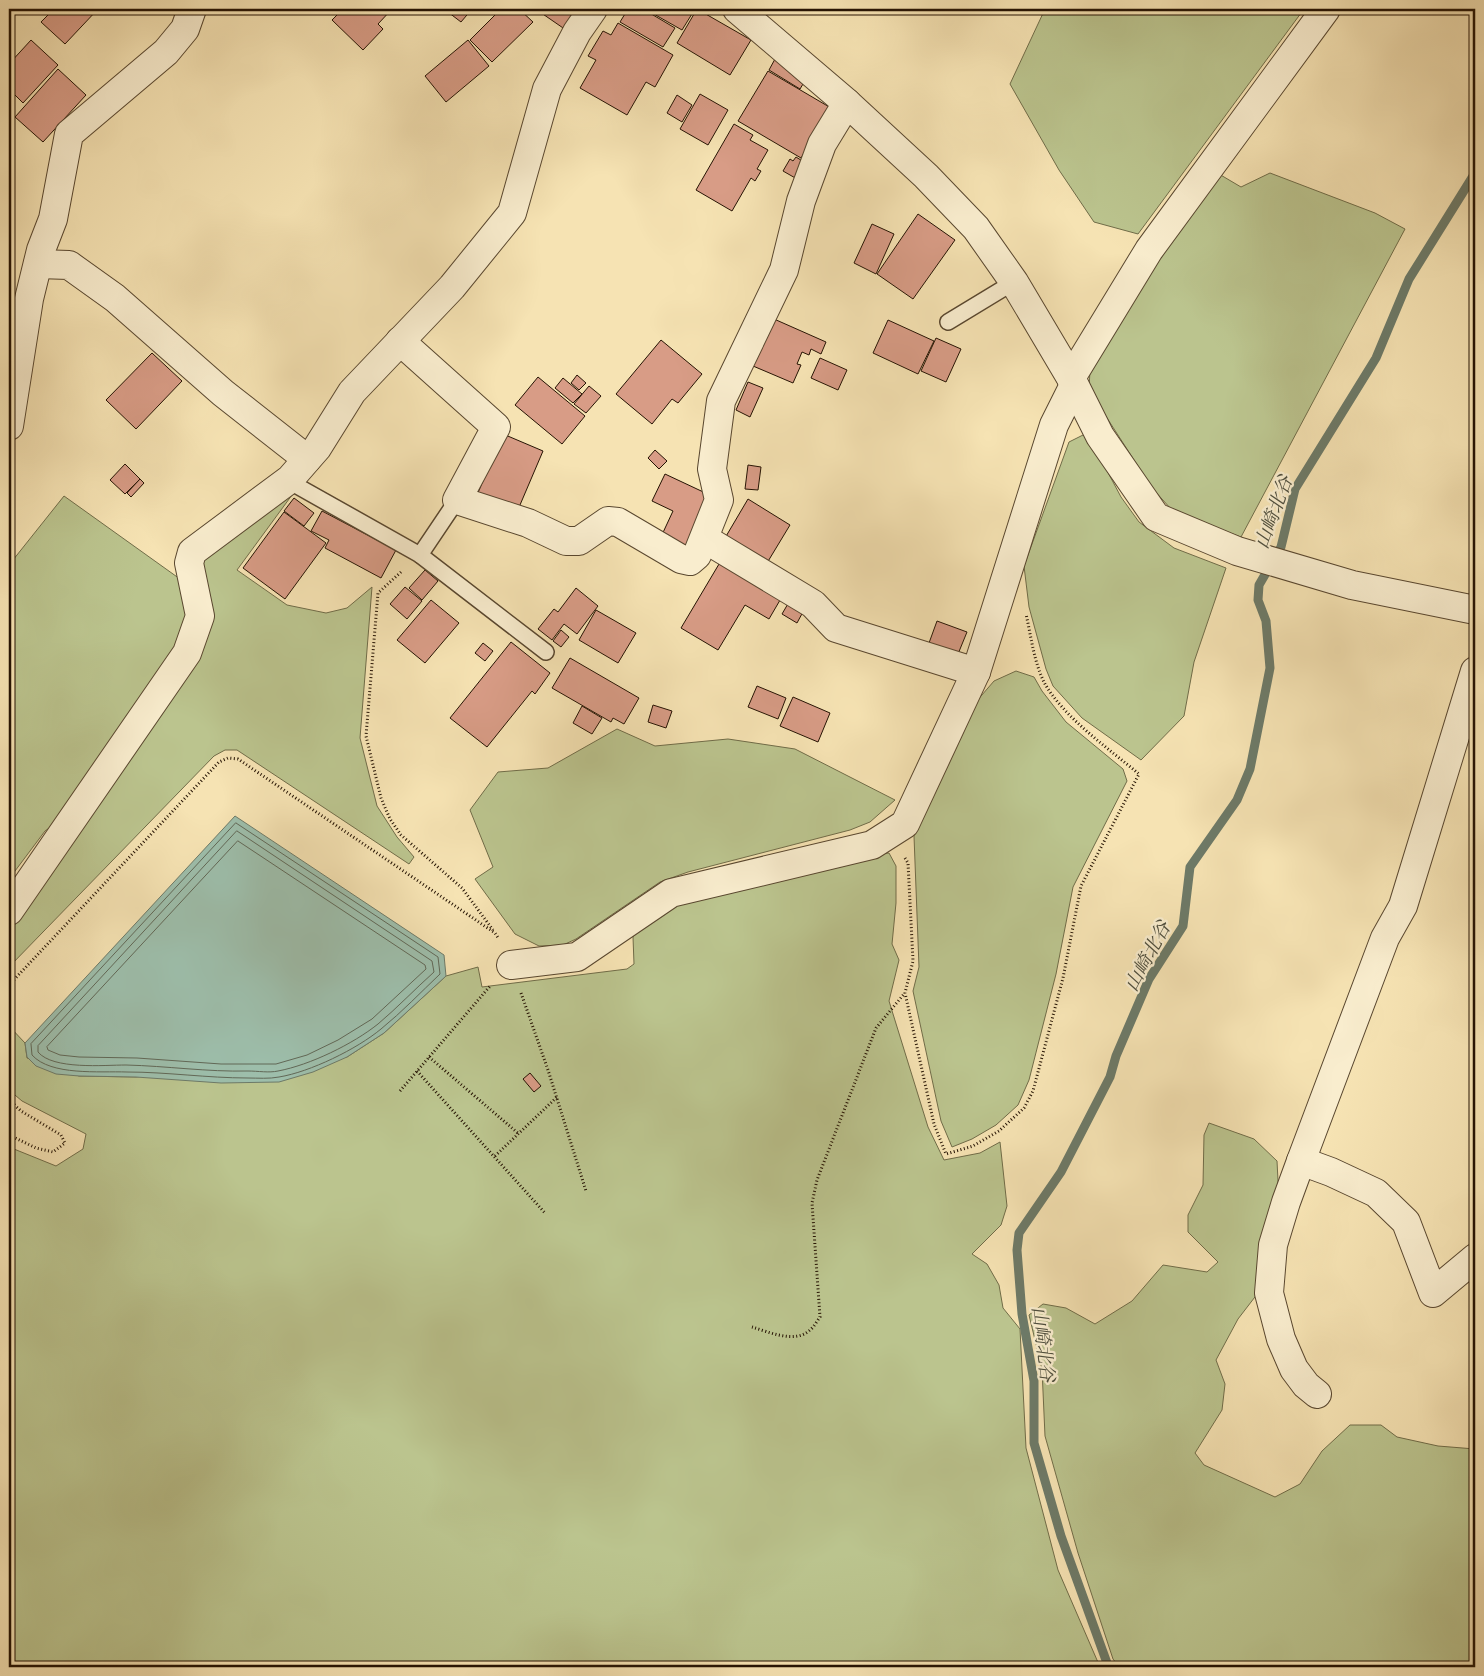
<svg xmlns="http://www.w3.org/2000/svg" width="1484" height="1676" font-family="'IM FELL Great Primer','Noto Serif JP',serif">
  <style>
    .green { fill: #bbc48e; stroke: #706c48 }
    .water { fill: #9dbeab; stroke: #6d7a68 }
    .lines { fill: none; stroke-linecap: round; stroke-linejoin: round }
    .shore { stroke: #616857; stroke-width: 1 }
    .stream { stroke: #6d7a68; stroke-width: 9 }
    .building { fill: #d89c86; stroke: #251303 }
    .lane-casing { stroke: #59472f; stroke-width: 18 }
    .street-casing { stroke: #59472f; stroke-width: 30 }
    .path { stroke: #251303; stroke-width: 3; stroke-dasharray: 1 2.5; stroke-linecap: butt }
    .lane { stroke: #f9edce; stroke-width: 15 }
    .street { stroke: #f9edce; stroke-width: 28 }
    .labels { text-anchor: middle; stroke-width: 4.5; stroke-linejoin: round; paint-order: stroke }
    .water-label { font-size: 19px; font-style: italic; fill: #4f4f3e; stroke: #f9edce }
  </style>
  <rect width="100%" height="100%" fill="#f6e3b3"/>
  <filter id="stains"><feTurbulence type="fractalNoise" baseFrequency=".004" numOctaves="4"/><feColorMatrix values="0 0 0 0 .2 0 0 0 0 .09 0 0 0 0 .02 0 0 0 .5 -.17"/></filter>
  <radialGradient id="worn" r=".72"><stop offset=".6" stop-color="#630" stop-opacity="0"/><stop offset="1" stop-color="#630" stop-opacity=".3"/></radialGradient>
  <!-- green -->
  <g class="green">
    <polygon points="1045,9 1304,9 1138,234 1094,222 1059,170 1010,84"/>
    <polygon points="1270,173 1375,213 1405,229 1241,537 1191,519 1171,509 1152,488 1089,390 1090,369 1155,264 1219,174 1241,187"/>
    <polygon points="1087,433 1121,497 1139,522 1174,548 1226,568 1194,662 1184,716 1141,760 1082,718 1053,686 1046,669 1029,607 1024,566 1069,442"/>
    <polygon points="285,490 292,495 237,570 287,605 326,613 347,608 372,587 360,738 377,806 397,837 414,857 409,864 237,750 225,750 214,756 9,967 9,924 194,657 196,560"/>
    <polygon points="64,496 187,584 191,615 179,649 69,814 45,831 9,879 9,565"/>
    <polygon points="1016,671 1034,677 1042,691 1066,722 1123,769 1127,781 1073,887 1056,974 1029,1080 1018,1105 996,1125 972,1139 952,1147 941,1121 913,991 919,967 914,836 975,703 994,681"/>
    <polygon points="617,729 655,746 728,739 795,749 895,800 870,822 850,830 688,872 660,882 576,939 563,945 539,946 515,934 475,879 493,867 470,810 498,772 548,768"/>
    <polygon points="889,853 896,866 896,903 892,944 899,960 889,1001 928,1127 944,1160 980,1153 1000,1142 1007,1206 1001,1225 972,1254 987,1264 999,1285 1003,1308 1020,1329 1026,1448 1058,1570 1100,1667 9,1667 9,1147 56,1166 83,1149 86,1134 22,1101 9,1090 9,1026 25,1043 27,1058 79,1076 136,1077 347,1057 384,1033 446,976 478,967 482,987 627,969 634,964 633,937 637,930 672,907 876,854"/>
    <polygon points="1209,1123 1254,1139 1277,1161 1279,1200 1258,1293 1238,1319 1216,1360 1225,1384 1222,1410 1195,1453 1204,1465 1275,1497 1300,1484 1322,1451 1350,1425 1381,1425 1397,1437 1438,1446 1475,1449 1475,1667 1119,1667 1113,1659 1078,1553 1045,1436 1042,1369 1029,1315 1043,1304 1066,1308 1095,1324 1132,1301 1163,1265 1207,1272 1218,1262 1188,1232 1188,1215 1203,1185 1204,1135"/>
  </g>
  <!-- water -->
  <polygon class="water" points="235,816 444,955 446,976 384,1033 347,1057 313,1072 279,1082 221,1083 136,1077 79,1076 56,1074 36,1066 27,1057 25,1043"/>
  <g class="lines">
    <!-- shore -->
    <g class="shore">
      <path d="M236,823L438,957L440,974C421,992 402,1012 381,1029C357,1049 310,1072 279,1077C269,1079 258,1078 248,1078C207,1078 167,1072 127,1072C99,1071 51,1076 32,1055L31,1044Z"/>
      <path d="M237,831L432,961L434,972C415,989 397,1008 378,1024C353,1044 310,1065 278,1071C269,1073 258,1071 248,1071C207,1072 167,1066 126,1065C104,1065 53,1070 38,1052V1046Z"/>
      <polygon points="238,841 425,965 426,969 372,1019 338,1040 307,1055 276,1064 221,1064 137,1058 79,1057 60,1055 48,1050 47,1047"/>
    </g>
    <!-- stream -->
    <polyline class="stream" points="1110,1667 1107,1663 1061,1536 1034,1443 1034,1381 1022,1314 1017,1250 1019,1233 1061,1172 1110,1077 1116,1056 1149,979 1183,926 1190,867 1237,800 1250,769 1270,668 1266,621 1258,600 1259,585 1281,547 1295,489 1376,358 1409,279 1475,173"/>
  </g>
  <!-- building -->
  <g class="building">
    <polygon points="54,9 98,9 65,44 41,22"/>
    <polygon points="343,9 392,9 378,24 383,29 363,50 332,20"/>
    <polygon points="444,9 472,9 461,22"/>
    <polygon points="501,9 519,9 533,22 492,62 470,40"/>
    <polygon points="538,9 581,9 566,30 537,10"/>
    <polygon points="628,9 643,9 675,28 663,47 620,22"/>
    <polygon points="645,9 695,9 682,30"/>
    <polygon points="697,9 751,40 730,75 677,43"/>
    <polygon points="618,23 673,55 655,87 646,82 627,115 580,88 596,60 588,56 603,31 611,35"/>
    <polygon points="31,40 58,65 23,103 9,89 9,64"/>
    <polygon points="468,40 489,66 446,102 425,76"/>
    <polygon points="775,59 803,84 800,89 769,70"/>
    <polygon points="58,69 86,95 43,142 15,117"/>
    <polygon points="768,71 831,108 801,158 738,121"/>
    <polygon points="700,94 728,110 708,145 680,129"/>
    <polygon points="677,95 692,105 682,122 667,113"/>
    <polygon points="734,124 753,135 750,140 768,150 757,169 761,171 755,181 751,178 732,211 696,190"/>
    <polygon points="796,157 804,162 797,179 783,171 790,159 793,161"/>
    <polygon points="918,214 955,240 913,299 877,274"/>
    <polygon points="872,224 894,234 876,274 854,263"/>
    <polygon points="774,319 826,342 821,354 811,349 809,355 802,352 797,364 801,365 793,383 753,366"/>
    <polygon points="888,320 934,341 918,374 873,353"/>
    <polygon points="936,338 961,349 946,382 921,371"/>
    <polygon points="661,340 702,374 678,403 672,399 652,424 616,394"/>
    <polygon points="152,353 182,381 136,429 106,400"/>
    <polygon points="820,358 847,370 838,390 811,378"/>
    <polygon points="577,375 586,383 579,390 571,383"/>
    <polygon points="538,377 585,416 562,444 515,405"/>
    <polygon points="563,378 582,394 573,403 555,388"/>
    <polygon points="748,382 763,388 750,417 736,410"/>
    <polygon points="589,386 601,396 586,413 574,404"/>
    <polygon points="503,434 543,451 517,512 477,495"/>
    <polygon points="655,450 667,461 659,469 648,458"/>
    <polygon points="125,464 140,479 125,494 110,480"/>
    <polygon points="748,465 761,467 758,490 745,489"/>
    <polygon points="665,474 714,497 687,552 660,539 673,511 652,501"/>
    <polygon points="140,479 144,483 131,497 127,493"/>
    <polygon points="294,498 314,513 304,526 284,511"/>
    <polygon points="748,499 790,525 767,563 725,538"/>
    <polygon points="322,511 396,550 381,578 325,548 329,540 311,531"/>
    <polygon points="284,512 326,543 285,599 243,568"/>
    <polygon points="722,559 783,595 769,619 745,605 718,650 681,628"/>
    <polygon points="425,570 438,581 422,600 409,588"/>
    <polygon points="405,587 422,601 407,619 390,604"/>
    <polygon points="576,588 598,606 577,634 564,624 552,640 538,629 554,609 558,612"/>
    <polygon points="431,600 459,623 425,663 397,640"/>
    <polygon points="789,602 804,610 797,623 782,614"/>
    <polygon points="596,610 636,633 618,663 579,640"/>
    <polygon points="937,621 967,632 958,654 929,643"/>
    <polygon points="561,630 569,637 561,647 553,641"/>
    <polygon points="511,642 550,673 535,694 532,691 487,747 450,718"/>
    <polygon points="483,643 493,651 485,661 475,653"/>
    <polygon points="570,658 639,698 624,724 613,718 611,722 552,688"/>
    <polygon points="757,686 786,698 778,719 748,707"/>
    <polygon points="793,697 830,713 818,742 780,726"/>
    <polygon points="653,705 672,711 666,728 648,722"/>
    <polygon points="582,706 602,718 592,734 573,723"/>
    <polygon points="530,1073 541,1086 534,1092 523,1079"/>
  </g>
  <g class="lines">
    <!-- lane casing -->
    <g class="lane-casing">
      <g id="lane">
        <polyline points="948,322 1014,282"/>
        <polyline points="290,479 299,487 420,555 546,652"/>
        <polyline points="420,555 457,500"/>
      </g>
    </g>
    <!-- street casing -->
    <g class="street-casing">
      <g id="street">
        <polyline points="737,9 847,103 926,176 976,228 1014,282 1071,378 1100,436 1156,517 1237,551 1352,585 1475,610"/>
        <polyline points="38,264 69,265 115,298 223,393 307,459"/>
        <polyline points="400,341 496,427 457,500 528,523 566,541 579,541 608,521 618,522 681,559 690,561 697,555 719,500 712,469 721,401 784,270 801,201 822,144 847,103"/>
        <polyline points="1071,378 1149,250 1326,9"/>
        <polyline points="9,426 29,299 41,250 53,219 69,134 166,52 185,29 192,9"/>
        <polyline points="705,539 813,604 836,628 976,672"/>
        <polyline points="1475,671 1403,906 1385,938 1301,1161 1331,1172 1376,1193 1406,1222 1433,1293 1475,1258"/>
        <polyline points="9,911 187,653 200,616 189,563 192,552 290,479 317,448 352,392 452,287 512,213 547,89 577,32 593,9"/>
        <polyline points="511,965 577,957 671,893 872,845 905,824 976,672 1054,425 1074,385"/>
        <polyline points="1301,1161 1286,1202 1273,1245 1269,1293 1281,1339 1294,1369 1306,1385 1317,1394"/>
      </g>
    </g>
    <!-- path -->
    <g class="path">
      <polyline points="401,572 378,593 366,736 381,798 390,819 401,835 462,888 493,930"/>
      <path d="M905,858L908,863L913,961L905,993L934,1124L946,1154L973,1146L999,1131L1024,1108L1033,1091L1063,978L1081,886L1139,774C1109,749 1062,716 1044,682C1034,662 1031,636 1026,614"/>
      <polyline points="9,985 219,762 228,758 238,759 495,933 499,939"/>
      <polyline points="521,993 548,1070 586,1191"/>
      <polyline points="429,1057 519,1134"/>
      <polyline points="417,1071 545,1213"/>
      <polyline points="400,1091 491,985"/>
      <polyline points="9,1100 21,1111 61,1135 65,1143 53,1152 36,1148 9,1135"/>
      <polyline points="495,1156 557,1097"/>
      <path d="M752,1327C769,1332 795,1344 810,1330C814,1327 817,1321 820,1317L812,1203L817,1180L876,1028L904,994"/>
    </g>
    <!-- lane -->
    <use href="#lane" class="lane"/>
    <!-- street -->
    <use href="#street" class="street"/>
  </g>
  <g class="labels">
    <!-- water labels -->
    <g class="water-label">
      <text transform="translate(1273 512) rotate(-70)" y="7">山崎北谷</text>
      <text transform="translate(1147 956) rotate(-62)" y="7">山崎北谷</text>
      <text transform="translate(1044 1344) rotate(83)" y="7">山崎北谷</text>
    </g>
  </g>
  <!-- margin -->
  <rect width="1484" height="1676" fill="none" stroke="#f6e3b3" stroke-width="30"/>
  <rect x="10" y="10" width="1464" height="1656" fill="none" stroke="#251303" stroke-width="2.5"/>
  <rect x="15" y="15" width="1454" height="1646" fill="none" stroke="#251303"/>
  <rect width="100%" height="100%" filter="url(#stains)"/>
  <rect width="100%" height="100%" fill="url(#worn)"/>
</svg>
